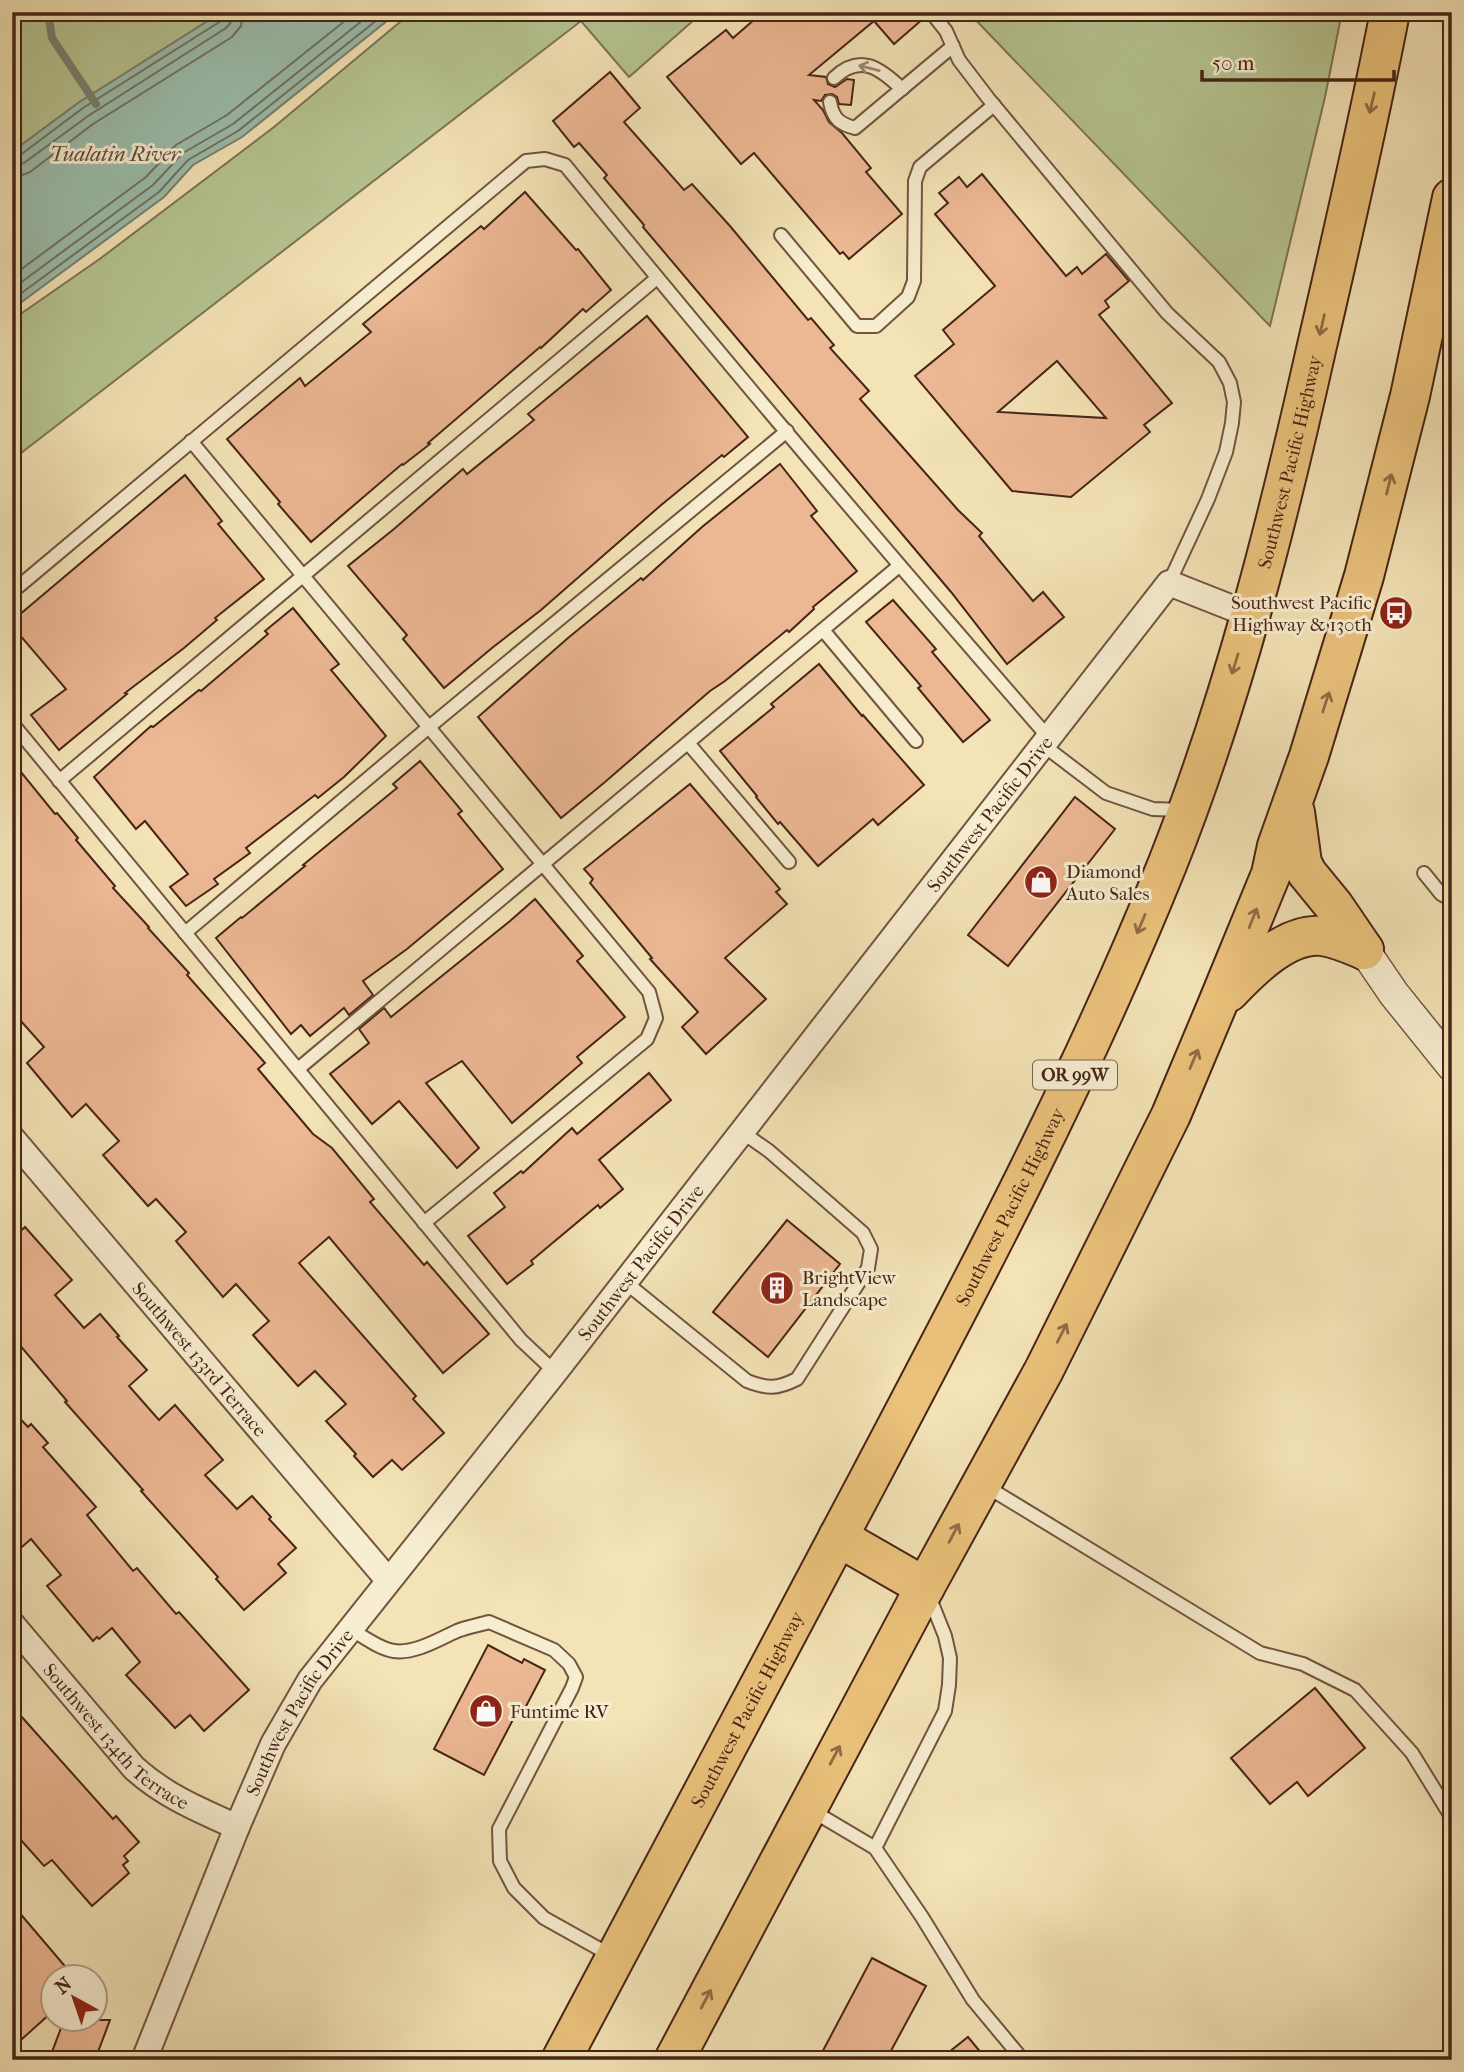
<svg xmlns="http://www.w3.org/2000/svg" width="1464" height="2072" font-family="'IM FELL French Canon',serif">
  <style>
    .green { fill: #b6c592; stroke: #7e7454; stroke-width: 2 }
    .water { fill: #9bbead; stroke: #798071; stroke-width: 2 }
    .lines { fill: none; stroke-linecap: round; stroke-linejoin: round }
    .shore { stroke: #717162; stroke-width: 2 }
    .stream { stroke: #798071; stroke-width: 8 }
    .building { fill: #ecb793; stroke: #472417; stroke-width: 2; fill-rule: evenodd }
    .service-casing { stroke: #72543f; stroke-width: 16 }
    .minor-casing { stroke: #72543f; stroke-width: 28 }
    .tertiary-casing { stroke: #72543f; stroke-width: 33 }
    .trunk-casing { stroke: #472417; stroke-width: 42 }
    .service { stroke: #f7edd0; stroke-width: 12 }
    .minor { stroke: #f7edd0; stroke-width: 24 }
    .tertiary { stroke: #f7edd0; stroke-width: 30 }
    .trunk { stroke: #eac27b; stroke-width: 38 }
    .oneway { stroke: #9f8874 }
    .oneway2 { stroke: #906b44 }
    .labels { text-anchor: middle; stroke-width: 6; stroke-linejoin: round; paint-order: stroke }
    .shield { fill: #f7edd0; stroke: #7c604e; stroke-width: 2 }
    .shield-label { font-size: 18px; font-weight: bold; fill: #472417 }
    .street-label { font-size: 19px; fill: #472417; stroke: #f7edd0 }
    .poi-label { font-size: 19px; fill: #472417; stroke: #f7edd0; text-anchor: start }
    .water-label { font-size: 21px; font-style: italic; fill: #5c4a3c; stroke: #f7edd0 }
  </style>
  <rect width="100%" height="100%" fill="#f3e3b6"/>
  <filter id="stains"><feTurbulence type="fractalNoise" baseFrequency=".00286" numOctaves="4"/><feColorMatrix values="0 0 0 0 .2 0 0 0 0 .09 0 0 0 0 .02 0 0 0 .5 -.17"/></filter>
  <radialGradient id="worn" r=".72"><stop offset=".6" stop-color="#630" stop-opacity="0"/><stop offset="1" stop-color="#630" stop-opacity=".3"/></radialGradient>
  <!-- green -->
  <g class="green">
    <polygon points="12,12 222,12 78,103 12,152"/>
    <polygon points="412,12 703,12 629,77 581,21 12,460 12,320 101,258 274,127"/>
    <polygon points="968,12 1342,12 1325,97 1270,326"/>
  </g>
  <!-- water -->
  <polygon class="water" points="222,12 398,12 242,137 193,165 164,197 12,309 12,152 78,103"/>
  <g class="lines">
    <!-- shore -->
    <g class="shore">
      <polyline points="12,157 19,156 83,108 221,21 224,12"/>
      <polyline points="12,166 24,163 88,116 226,28 231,22 233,12"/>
      <polyline points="12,176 22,175 30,172 93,124 232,37 241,26 243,12"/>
      <polyline points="12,276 146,177 176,145 227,115 356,12"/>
      <polyline points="12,289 153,185 183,153 233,124 373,12"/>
      <polyline points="12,300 159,192 188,160 238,131 387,12"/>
    </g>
    <!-- stream -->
    <polyline class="stream" points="48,12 52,38 96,104"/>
  </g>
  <!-- building -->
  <g class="building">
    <polygon points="763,12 922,12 924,18 894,44 874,21 809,75 826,77 828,84 835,87 847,79 854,80 851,105 839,104 837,97 832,94 825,95 821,101 814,100 823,110 829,122 842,133 871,168 866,172 902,214 849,259 843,252 840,254 754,153 741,164 667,77 726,30 733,38"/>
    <polygon points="610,72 640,108 624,122 684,190 692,184 730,226 808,320 811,318 834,345 830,348 869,391 860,399 958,510 982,533 979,536 1033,601 1043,592 1064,617 1007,664 951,592 643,227 644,225 604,178 607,175 579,143 574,147 553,121"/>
    <path d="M982,174L1066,276L1077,267L1082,274L1106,254L1129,281L1105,301L1109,307L1099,315L1172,403L1144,425L1150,432L1071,497L1012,491L915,376L954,344L943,330L995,286L935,214L948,203L939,193L959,177L967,187ZM1057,361L1106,418L998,412Z"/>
    <polygon points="525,192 576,250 578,249 611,290 586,312 583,309 541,348 540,347 428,443 430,444 403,465 402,464 311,542 278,504 280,502 227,439 300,378 305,386 371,332 363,324 481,226 484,229"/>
    <polygon points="647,316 748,437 724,457 722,455 660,506 541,610 492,648 444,688 403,639 407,635 348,566 394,529 463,469 467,474 534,420 528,414"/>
    <polygon points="780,464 817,511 811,516 857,571 813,607 814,609 789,632 787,630 725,681 710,691 605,782 561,818 478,717 568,638 641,578 643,580 702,527"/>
    <polygon points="185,475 222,521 218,524 264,579 215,618 217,620 184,648 125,693 127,694 59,750 31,715 66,689 12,626 12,621"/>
    <polygon points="893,600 936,649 932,652 990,720 963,742 918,688 921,686 866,622"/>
    <polygon points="293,608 339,664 331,670 386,736 344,777 318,798 315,795 246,848 250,853 214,879 218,884 186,906 170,887 188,874 145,821 136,829 94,777 151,726 153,727 199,690 201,691 268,634 265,631"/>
    <polygon points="819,664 862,716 863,715 924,785 878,825 873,819 818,866 780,822 778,824 756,797 757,796 720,751 774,707 771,704"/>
    <polygon points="12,761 55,814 57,813 78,838 76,840 115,886 113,888 149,927 148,928 189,973 187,975 265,1063 258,1069 313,1134 332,1148 374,1199 370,1202 424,1265 427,1262 489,1334 443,1373 329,1237 299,1263 416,1396 413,1399 444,1433 402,1470 392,1460 373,1477 354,1456 356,1454 326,1421 346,1404 315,1371 298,1386 253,1335 269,1321 236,1284 223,1297 176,1241 186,1232 156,1199 148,1206 103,1155 119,1141 86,1104 72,1117 27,1063 44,1047 12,1011"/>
    <polygon points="420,761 462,811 458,814 503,869 407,949 363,981 373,995 349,1015 344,1008 310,1036 301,1025 291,1034 216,938 241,917 242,918 305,866 303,865 397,788 393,784"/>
    <polygon points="690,784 780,889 776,892 787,904 725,958 766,999 706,1054 682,1027 698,1012 650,959 652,958 590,883 593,879 584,869"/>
    <polygon points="1075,797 1115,829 1008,966 968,935"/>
    <polygon points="535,899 583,956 577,961 625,1017 577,1057 582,1063 512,1123 462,1061 426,1083 479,1148 457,1168 399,1101 372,1124 330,1074 369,1043 359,1029 384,1008 391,1017 510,921"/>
    <polygon points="649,1073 671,1100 599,1160 623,1189 600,1208 598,1205 531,1261 533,1264 507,1284 468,1236 505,1207 494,1193 521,1171 523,1173 572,1128 577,1134"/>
    <polygon points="787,1220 840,1264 768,1357 713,1312"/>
    <polygon points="25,1227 72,1280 55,1295 84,1328 100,1314 119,1336 117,1337 147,1370 129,1386 159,1420 175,1405 223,1460 205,1475 237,1509 252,1496 271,1517 269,1519 296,1548 278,1564 286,1573 244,1610 216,1579 218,1577 141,1491 143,1490 65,1402 67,1401 12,1336 12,1239"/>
    <polygon points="12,1410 28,1427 31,1424 48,1443 43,1447 96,1507 87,1515 133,1571 137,1568 176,1614 179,1612 249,1690 204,1731 190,1715 175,1728 126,1675 140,1662 112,1628 99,1639 97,1637 93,1641 47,1586 61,1575 31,1539 22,1547 12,1537"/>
    <polygon points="488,1645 522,1663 524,1659 545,1670 523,1712 518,1710 484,1775 434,1749"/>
    <polygon points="1315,1688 1365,1748 1308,1796 1297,1782 1270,1804 1231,1758"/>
    <polygon points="12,1706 113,1819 116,1816 139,1842 124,1856 128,1861 123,1865 129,1873 92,1906 52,1860 44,1866 12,1830"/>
    <polygon points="12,1904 75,1978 52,1978 52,2012 12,2048"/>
    <polygon points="872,1958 926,1986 886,2060 818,2060"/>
    <polygon points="64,2020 110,2020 95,2060 49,2060"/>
    <polygon points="968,2037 987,2060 939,2060"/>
  </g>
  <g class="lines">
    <!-- service casing -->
    <g class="service-casing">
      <g id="service">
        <polyline points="931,12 946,31 959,60 988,98 1167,313 1219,362 1230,383 1234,402 1232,423 1226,452 1208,499 1169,583"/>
        <path d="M834,78C860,53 880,68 902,89"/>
        <path d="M830,102C833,119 840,124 855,128L953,46"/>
        <polyline points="781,235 857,326 876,326 908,297 914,281 915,181 920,167 994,105"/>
        <polyline points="191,441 649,992 656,1018 647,1039 424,1223"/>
        <path d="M12,592L526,161L545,159L565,165C723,359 885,550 1049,738"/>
        <polyline points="823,630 916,741"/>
        <polyline points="12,723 521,1340 555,1372"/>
        <polyline points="688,743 789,862"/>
        <polyline points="1043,745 1106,793 1153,809 1182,810"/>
        <polyline points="59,781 657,278"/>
        <polyline points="1424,873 1441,894 1452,900"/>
        <polyline points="185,933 429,727 787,431"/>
        <polyline points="298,1069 899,566"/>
        <path d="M625,1282L747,1381C768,1389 777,1389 797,1379L868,1268L871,1249L863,1233L769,1151L742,1132"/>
        <polyline points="984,1485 1260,1653 1303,1664 1355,1690 1412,1753 1452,1818"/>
        <path d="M350,1629C363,1636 379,1649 394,1651C415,1654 439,1639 457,1631C467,1627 479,1625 489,1622L554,1650L569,1664L576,1677L572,1688L499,1829L500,1861L514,1888L544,1918L612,1956"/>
        <polyline points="811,1810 875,1848 922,1917 973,2000 1023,2060"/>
        <polyline points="875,1848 945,1711 949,1685 950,1658 945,1636 929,1596"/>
      </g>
    </g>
    <!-- minor casing -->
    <g class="minor-casing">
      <g id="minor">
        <path id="s1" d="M12,1138L388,1580"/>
        <path id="s2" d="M12,1624L134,1768C165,1796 199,1810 237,1827"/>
        <path id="s3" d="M144,2060L237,1827L273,1744L310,1680L555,1372L1169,583L1250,615"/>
      </g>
    </g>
    <!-- tertiary casing -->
    <g class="tertiary-casing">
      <polyline id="tertiary" points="1364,950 1394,994 1452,1066"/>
    </g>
    <!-- trunk casing -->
    <g class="trunk-casing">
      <g id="trunk">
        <polyline points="1295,812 1302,863 1307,873 1334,906 1364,950"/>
        <path d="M1229,992C1251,969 1287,932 1322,936C1337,938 1350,944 1364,950"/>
        <polyline points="838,1537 925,1587"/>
        <path id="s4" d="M561,2060C664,1866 767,1671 870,1477C976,1276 1082,1076 1167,865C1233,699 1277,524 1316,350C1342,238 1368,125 1390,12"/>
        <polyline points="674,2060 925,1587 1044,1370 1171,1115 1218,1003 1271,874 1277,846 1309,756 1364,576 1410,396 1452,198"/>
      </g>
    </g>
    <!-- service -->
    <use href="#service" class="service"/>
    <!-- minor -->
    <use href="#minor" class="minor"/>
    <!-- tertiary -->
    <use href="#tertiary" class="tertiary"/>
    <!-- trunk -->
    <use href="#trunk" class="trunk"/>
  </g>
  <!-- one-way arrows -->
  <defs><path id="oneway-shaft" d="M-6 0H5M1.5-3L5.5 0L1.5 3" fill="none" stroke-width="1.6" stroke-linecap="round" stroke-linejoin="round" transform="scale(1.75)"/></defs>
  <use class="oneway" href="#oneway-shaft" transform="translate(869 68) rotate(-166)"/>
  <g class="oneway2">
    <use href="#oneway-shaft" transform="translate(1372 103) rotate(103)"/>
    <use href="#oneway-shaft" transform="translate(1322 325) rotate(103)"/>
    <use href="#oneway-shaft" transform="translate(1389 484) rotate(-76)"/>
    <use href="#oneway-shaft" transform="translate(1235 664) rotate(107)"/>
    <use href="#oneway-shaft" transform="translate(1326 702) rotate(-72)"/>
    <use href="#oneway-shaft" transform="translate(1253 918) rotate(-68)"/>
    <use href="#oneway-shaft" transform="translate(1141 924) rotate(113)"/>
    <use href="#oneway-shaft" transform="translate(1194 1059) rotate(-67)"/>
    <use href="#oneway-shaft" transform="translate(1062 1333) rotate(-63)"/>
    <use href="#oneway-shaft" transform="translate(954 1533) rotate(-62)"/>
    <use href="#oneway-shaft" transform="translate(835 1755) rotate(-62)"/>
    <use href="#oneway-shaft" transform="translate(706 1999) rotate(-62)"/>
  </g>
  <!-- icons -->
  <defs>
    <g id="bus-disc" transform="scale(1.75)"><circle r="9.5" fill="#8f2418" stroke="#f7edd0"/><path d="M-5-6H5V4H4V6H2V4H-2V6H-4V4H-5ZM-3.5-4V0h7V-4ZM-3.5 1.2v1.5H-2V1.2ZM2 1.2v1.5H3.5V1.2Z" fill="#fff"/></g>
    <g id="shop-disc" transform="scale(1.75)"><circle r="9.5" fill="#8f2418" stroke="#f7edd0"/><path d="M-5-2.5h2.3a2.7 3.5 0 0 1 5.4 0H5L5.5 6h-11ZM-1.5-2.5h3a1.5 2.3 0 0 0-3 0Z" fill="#fff"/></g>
    <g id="building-disc" transform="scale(1.75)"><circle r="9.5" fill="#8f2418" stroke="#f7edd0"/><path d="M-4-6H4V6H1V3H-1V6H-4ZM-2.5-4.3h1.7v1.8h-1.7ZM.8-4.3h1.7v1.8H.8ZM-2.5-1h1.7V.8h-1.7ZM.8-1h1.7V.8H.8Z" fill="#fff"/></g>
  </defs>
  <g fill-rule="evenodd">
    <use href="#bus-disc" x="1396" y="613"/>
    <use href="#shop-disc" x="1041" y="882"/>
    <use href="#building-disc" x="777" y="1288"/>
    <use href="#shop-disc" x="486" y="1711"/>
  </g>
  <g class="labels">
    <!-- shield labels -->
    <rect class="shield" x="1033" y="1060.5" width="84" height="29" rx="5"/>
    <g class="shield-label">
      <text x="1075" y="1081">OR 99W</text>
    </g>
    <!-- street labels -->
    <g class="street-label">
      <text dy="7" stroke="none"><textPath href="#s4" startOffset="1762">Southwest Pacific Highway</textPath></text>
      <text dy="7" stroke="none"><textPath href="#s3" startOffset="1516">Southwest Pacific Drive</textPath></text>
      <text dy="7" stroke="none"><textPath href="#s4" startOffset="964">Southwest Pacific Highway</textPath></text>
      <text dy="7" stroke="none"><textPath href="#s3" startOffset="948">Southwest Pacific Drive</textPath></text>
      <text dy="7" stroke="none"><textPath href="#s1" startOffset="290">Southwest 133rd Terrace</textPath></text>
      <text dy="7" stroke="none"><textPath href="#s4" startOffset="397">Southwest Pacific Highway</textPath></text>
      <text dy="7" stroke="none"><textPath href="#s3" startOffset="382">Southwest Pacific Drive</textPath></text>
      <text dy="7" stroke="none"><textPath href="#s2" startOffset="154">Southwest 134th Terrace</textPath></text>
    </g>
    <!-- poi labels -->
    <g class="poi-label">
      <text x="1372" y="609" text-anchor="end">Southwest Pacific<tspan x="1372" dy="22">Highway &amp; 130th</tspan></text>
      <text x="1066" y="878">Diamond<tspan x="1066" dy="22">Auto Sales</tspan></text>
      <text x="802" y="1284">BrightView<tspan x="802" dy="22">Landscape</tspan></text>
      <text x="510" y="1718">Funtime RV</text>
    </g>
    <!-- water labels -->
    <g class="water-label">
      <text x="115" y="161">Tualatin River</text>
    </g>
  </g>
  <!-- margin -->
  <rect width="1464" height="2072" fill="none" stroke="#f3e3b6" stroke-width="42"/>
  <rect x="14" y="14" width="1436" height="2044" fill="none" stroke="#472417" stroke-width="3.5"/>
  <rect x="21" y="21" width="1422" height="2030" fill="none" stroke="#472417" stroke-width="2"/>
  <!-- north arrow -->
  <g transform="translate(74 1998) rotate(320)"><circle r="33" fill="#f7edd0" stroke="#b19d86" stroke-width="2"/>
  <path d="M0-5L12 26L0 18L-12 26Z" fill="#8f2418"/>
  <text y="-10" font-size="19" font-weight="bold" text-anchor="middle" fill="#472417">N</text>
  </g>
  <!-- scale -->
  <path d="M1202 70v10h192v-10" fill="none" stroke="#472417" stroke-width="3.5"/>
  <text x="1212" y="70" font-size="21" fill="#472417" stroke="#f7edd0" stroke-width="5" paint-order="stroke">50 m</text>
  <rect width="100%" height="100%" filter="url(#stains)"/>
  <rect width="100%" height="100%" fill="url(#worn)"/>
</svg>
